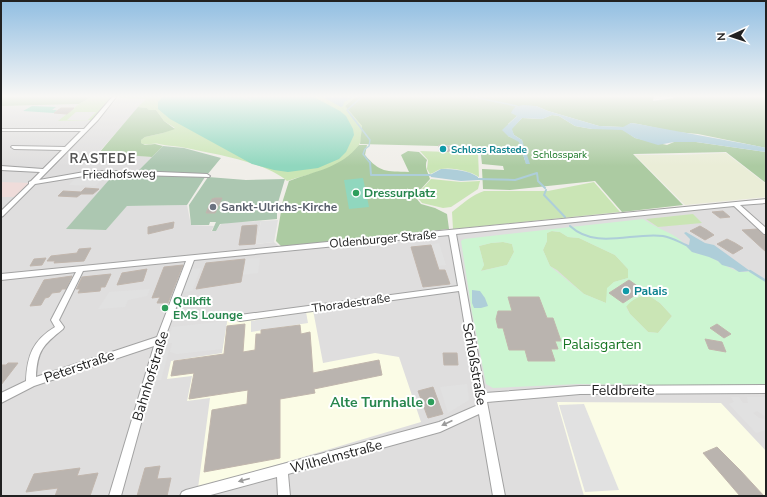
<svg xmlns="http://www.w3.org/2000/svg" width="767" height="497" font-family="'Nunito Sans',sans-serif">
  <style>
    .residential { fill: #dfdede }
    .commercial { fill: #efdcda }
    .education { fill: #fbfce6 }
    .farmland { fill: #eaedd7 }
    .grass { fill: #cae5b5 }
    .forest { fill: #accba2; fill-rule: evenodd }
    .cemetery { fill: #acc7b1 }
    .park { fill: #ccf5d1; fill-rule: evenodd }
    .pitch { fill: #90d7be }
    .parking { fill: #e1e1e1 }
    .water { fill: #aeced9 }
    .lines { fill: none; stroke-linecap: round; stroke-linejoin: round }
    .stream-far2 { stroke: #aeced9; stroke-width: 1.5 }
    .stream-far1 { stroke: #aeced9; stroke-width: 2 }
    .stream { stroke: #aeced9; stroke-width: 2.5 }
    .building { fill: #bab4af; stroke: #c1b6ad }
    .minor-casing { stroke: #a2a2a2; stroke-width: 2 }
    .minor { fill: #fff; fill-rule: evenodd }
    .oneway { fill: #9b9b9b }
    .culture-dot { fill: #0f9aa8; stroke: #fff; stroke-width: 1.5 }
    .leisure-dot { fill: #2e9e5b; stroke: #fff; stroke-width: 1.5 }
    .worship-dot { fill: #6b7280; stroke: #fff; stroke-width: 1.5 }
    .labels { text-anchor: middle; stroke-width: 4; stroke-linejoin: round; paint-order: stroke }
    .far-culture-label { font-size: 10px; font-weight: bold; fill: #0d838f; stroke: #fff; text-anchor: start }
    .far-park-label { font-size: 10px; fill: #187624; stroke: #fff }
    .street-label { font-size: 12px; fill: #212121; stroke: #fff }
    .leisure-label { font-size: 12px; font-weight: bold; fill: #27864d; stroke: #fff; text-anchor: start }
    .worship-label { font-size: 12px; font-weight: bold; fill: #5b616d; stroke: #fff; text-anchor: start }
    .culture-label { font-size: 12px; font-weight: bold; fill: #0d838f; stroke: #fff; text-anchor: start }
    .far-district-label { font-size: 13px; font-weight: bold; letter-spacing: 1px; fill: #545454; stroke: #fff }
    .near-park-label { font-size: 14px; fill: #187624; stroke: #fff }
    .near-street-label { font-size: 14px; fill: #212121; stroke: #fff }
    .near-leisure-label { font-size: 14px; font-weight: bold; fill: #27864d; stroke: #fff; text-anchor: end }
  </style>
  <rect width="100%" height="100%" fill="#f0eee9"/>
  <!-- residential -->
  <polygon class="residential" points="118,98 146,99 99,152 152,157 136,173 115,173 67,229 106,230 127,206 187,205 191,225 214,226 211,231 216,231 221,224 233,222 261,221 256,244 274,242 281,248 450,235 766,201 766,496 1,496 1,106 79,104 59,121 92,120 99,119"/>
  <!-- commercial -->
  <polygon class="commercial" points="1,182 32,183 18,197 1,197"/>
  <!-- education -->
  <g class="education">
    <polygon points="313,310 323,363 375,353 399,357 421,422 198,488 210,398 187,401 192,376 167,379 171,361 222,353 227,321"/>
    <polygon points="557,402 721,403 766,451 766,496 584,496"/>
  </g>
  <!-- farmland -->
  <polygon class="farmland" points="726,153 766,184 766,197 685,205 635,155 680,155"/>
  <!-- grass -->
  <g class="grass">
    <polygon points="93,96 113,96 92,120 58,121 79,104"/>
    <path d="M120,96H357L345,106L362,126C361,132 362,140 359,145C349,167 308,174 287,181C265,162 215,154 186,148C177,146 167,146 159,144C152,142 148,147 141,143V140L145,137L163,133L175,128L164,121L156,110H149L147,108L138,107L146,99L118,98Z"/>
    <path d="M420,151L478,153L479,177C470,171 453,167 441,169C437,170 434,173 430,174L427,169L428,160Z"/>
    <polygon points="431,179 461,182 480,181 478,189 451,207 443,208 422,203 413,192 422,189"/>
    <path d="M594,182L620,212L453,229L452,212C462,204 472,195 484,191H548Z"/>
    <polygon points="693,214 702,223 658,227 646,219"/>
    <polygon points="551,231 560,232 568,237 579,238 615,255 628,269 628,278 614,282 608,288 606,303 584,294 557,270 550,266 543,250 547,241 547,233"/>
    <polygon points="503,242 512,244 514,252 507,265 480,271 484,265 479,246 491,243"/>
    <path d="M648,295L660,303L672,316L658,333L648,332L630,314L626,306C632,299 639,296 648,295Z"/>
  </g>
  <!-- forest -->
  <g class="forest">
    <polygon points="1,96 93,96 79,104 1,106"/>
    <path d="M357,96H654L653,101L674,98L671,96H766V148L698,134L676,132L638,124L631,123L622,129L635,138L667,145L674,142H696L766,152V183L726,152L633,154L683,205L622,212L595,181L510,190L483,189L482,169L504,170L503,166L482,164L480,147L439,145L438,146L360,144L362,126L345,106ZM519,106H536L548,111L599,126L623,127L592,129L575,126L559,116L552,115L542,119L522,118L511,129L514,135L522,140L526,164L519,141L508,136V124L517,116L515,107Z"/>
    <polygon points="138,107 147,108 149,110 156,110 164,121 175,129 163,133 145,137 141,140 141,143 145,145 155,144 163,146 152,157 99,153"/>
    <path d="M359,145H367L365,155C380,173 386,171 409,172L401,155L408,151L419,152L427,160C424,167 428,172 430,179L421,189L411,192L421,204L435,208L447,214L449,229L282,247L276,241L283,200L289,181C315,171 341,168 359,145Z"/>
  </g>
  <!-- cemetery -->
  <g class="cemetery">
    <polygon points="163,146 184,148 221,158 207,175 163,172 160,174 205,177 187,205 127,206 106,230 66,229 115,173 136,173"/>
    <polygon points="208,177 246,180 285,179 277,206 277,219 220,224 216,231 212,231 216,222 210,222 209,225 191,225 189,205"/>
  </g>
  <!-- park -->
  <path class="park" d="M643,219C654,227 670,232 679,239C684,243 687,248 693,252C697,254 703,254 708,256C720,261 736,276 750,271L766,281V384L709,386L579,384L493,388L486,384L472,312L461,241L464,239ZM552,231L560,232L568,237L579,238L615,255L628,269V278L614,282L607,288L606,303L584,294L550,266L543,250L547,241V233ZM503,242L512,244L514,252L507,265L481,271L484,265L479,246L491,243ZM629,281L643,291L623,303L610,292ZM648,295L660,303L672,316L658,333L648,332L630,314L626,307C632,299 639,296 648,295ZM498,311H512L547,318L561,341H555L558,349L509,350L503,328L498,327L496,319ZM705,339L722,342L726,352L709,349Z"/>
  <!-- pitch -->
  <g class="pitch">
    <polygon points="163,96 312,96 340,111 346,116 353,129 354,135 346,152 339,159 318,168 288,172 274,170 252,164 170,119 158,109 158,102"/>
    <polygon points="32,106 56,107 52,110 57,110 54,113 23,111"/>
    <polygon points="363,178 369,207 349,209 344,180"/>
  </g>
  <!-- parking -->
  <g class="parking">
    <polygon points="76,112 96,112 88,120 67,120"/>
    <polygon points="75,179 101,180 95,186 69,185"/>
    <polygon points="278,220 274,242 256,244 261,221"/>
    <polygon points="439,243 445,262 446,265 438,266 431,245"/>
    <polygon points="260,258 258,273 242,275 245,259"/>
    <polygon points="201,268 192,291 183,292 191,269"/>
    <polygon points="150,289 147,296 128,300 125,307 98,309 109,292"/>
    <polygon points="306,312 308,323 251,332 251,321"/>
    <polygon points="227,321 222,349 177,354 170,352 172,343 167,343 172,327"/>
    <polygon points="169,350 161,380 153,381 161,351"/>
    <polygon points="467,384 469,400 448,413 440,387"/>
    <polygon points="731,397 739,397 743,403 748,403 747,397 766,397 766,417 757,411 753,413 759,418 764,419 766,421 766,430 756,433 729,404 734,402"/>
    <polygon points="584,404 619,490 585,492 559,405"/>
  </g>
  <!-- water -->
  <g class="water">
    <polygon points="321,96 356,96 344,102 343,106 341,107"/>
    <path d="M524,105L536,106L548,111L599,126L623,127L631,123L638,124L757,146L766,148V152L696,142H674L658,145L635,138L622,130L592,129L575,126L559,116L552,115L542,119L522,118L512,129L514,135L522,140L530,164H526L519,142L508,136L502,130L517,116L511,113C514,106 517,106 524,105Z"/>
    <path d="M441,169C453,169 468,170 478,177V180L461,181L431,177L430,175Z"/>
    <polygon points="686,232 705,243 714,245 750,271 739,272 733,268 722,265 718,261 709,257 692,252 685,245 686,244 689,245 690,239 684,233"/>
    <polygon points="472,290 480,291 485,298 488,306 481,308 474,308 472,303"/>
  </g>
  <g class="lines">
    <!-- stream-far2 -->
    <g class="stream-far2">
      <polyline points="242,96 251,101"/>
      <polyline points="363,96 347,110 370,140 369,146 365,149 363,154 370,163"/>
      <polyline points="468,96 517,106"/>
    </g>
    <!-- stream-far1 -->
    <g class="stream-far1">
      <polyline points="370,162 371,175 430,175"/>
      <polyline points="478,179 515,180 537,173 538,181 545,188"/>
      <polyline points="546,190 544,195 565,217"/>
      <path d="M570,226C596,250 632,232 663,236C671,237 679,242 686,245"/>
    </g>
    <!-- stream -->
    <polyline class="stream" points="750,271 766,281"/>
  </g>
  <!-- building -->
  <g class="building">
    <polygon points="61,108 74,108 67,114 54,113"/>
    <polygon points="439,145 456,147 456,152 439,151"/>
    <polygon points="85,188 99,189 93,194 81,194 77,197 58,196 63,191 81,192"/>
    <polygon points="215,198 222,198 215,213 206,213 212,199"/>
    <polygon points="723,211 730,217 720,218 712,212"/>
    <polygon points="174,222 173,228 148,234 148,227"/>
    <polygon points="257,225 255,244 239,245 242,226"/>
    <polygon points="700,226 707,230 714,235 705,240 690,231"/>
    <polygon points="757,229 763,235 766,236 766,252 742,230"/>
    <polygon points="727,239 735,243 743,248 733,254 717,244"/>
    <polygon points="431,245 439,270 445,270 450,284 423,287 411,247"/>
    <polygon points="91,248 84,261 54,263 55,261 47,261 51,256 77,253 79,249"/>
    <polygon points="46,258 42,265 30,266 34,259"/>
    <polygon points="245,259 241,282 196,289 206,263"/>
    <polygon points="183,265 168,303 157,303 160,297 152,298 164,267"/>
    <polygon points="147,269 143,281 117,285 122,273"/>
    <polygon points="111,274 105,287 101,287 100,291 78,293 80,289 76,289 77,288 82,277"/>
    <polygon points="72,276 66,289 62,289 60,292 52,293 49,297 45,298 41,305 30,306 44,280"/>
    <polygon points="629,280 643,290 623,303 609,293"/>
    <polygon points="508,297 539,297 547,318 553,318 561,341 555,341 558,349 551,349 555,361 528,361 525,350 509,350 503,328 498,328 496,319 498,311 512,311"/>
    <polygon points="245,324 243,352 255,350 256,334 261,334 261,330 300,325 301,334 310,332 313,373 379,360 382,375 314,389 315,393 280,399 280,458 204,472 212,410 247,404 248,390 189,399 194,373 171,376 174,361 224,354 227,326"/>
    <polygon points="717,324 731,334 724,338 710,328"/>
    <polygon points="705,339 722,342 726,352 709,349"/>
    <polygon points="443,353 457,353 458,365 444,365"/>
    <polygon points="8,363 18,363 1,385 1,365 6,365"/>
    <polygon points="433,387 443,414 428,418 418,391"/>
    <polygon points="717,447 740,470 764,496 740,496 703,453"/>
    <polygon points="160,466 157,479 171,478 167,496 137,496 145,468"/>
    <polygon points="80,468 77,476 98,473 90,496 55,496 58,488 26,492 34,474"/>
  </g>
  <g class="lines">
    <!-- minor casing -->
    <g class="minor-casing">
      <g id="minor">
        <polygon points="113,96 117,96 98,120 39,180 90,171 136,171 207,174 210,176 209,177 136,175 90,175 35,184 3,216 1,217 1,211 29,184 29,182 31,181 40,172 1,170 1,166 43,169 62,150 14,149 11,147 12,146 65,147 81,131 1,131 1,129 84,129 94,118"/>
        <path d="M766,199V203L740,205L766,228V234H764L734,206L456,234L485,393L580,386L766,385V393L580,394L487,402L505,496H493L479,414L440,432L288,474L290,496H278L277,477L207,496H180L182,492L186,490L439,422L478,405L459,291L240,321L237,320L236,318L237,316L240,315L458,286L449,235L194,260L164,340L121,496H109L154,346L34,386L1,403V393L26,381C27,356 33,340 55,327L51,320L76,272L1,280V274ZM186,261L157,337L36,377C37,351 43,345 63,329L64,327L59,320L83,271Z"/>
      </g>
    </g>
    <!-- minor -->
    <use href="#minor" class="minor"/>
  </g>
  <!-- one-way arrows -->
  <defs><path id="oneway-solid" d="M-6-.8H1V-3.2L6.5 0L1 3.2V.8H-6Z"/></defs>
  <g class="oneway">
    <use href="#oneway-solid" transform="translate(447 423) rotate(155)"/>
    <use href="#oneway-solid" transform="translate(244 480) rotate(165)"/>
  </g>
  <!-- sky -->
  <linearGradient id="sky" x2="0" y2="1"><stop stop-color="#91bee2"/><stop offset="0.58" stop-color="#f8f7f5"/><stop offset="1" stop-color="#f8f7f5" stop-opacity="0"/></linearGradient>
  <rect width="767" height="166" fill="url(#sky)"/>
  <!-- markers -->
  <g class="culture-dot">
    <circle cx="443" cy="149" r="4"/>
    <circle cx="626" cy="291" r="4"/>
  </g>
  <g class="leisure-dot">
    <circle cx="356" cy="193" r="4"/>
    <circle cx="165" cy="308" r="4"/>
    <circle cx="431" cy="402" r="4"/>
  </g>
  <circle class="worship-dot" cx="213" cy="207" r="4"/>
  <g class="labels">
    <!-- far-culture labels -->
    <g class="far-culture-label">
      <text x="451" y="153">Schloss Rastede</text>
    </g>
    <!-- far-park labels -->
    <g class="far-park-label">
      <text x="560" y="158">Schlosspark</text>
    </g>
    <!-- street labels -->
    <g class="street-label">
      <text transform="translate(119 174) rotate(-1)" y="4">Friedhofsweg</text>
      <text transform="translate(383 239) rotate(-5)" y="4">Oldenburger Straße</text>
      <text transform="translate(351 303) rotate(-8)" y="4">Thoradestraße</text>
    </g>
    <!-- leisure labels -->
    <g class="leisure-label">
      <text x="364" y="197">Dressurplatz</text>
      <text x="173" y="305">Quikfit<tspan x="173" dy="14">EMS Lounge</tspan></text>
    </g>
    <!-- worship labels -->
    <g class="worship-label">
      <text x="221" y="211">Sankt-Ulrichs-Kirche</text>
    </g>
    <!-- culture labels -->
    <g class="culture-label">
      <text x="634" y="295">Palais</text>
    </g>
    <!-- far-district labels -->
    <g class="far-district-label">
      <text x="103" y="163">RASTEDE</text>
    </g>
    <!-- near-park labels -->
    <g class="near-park-label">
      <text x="602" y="349">Palaisgarten</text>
    </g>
    <!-- near-street labels -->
    <g class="near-street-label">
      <text transform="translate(475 364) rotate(80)" y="5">Schloßstraße</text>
      <text transform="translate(79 366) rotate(-19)" y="5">Peterstraße</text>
      <text transform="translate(150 376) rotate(-73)" y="5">Bahnhofstraße</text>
      <text x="623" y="395">Feldbreite</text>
      <text transform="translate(336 456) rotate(-15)" y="5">Wilhelmstraße</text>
    </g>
    <!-- near-leisure labels -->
    <g class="near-leisure-label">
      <text x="423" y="407">Alte Turnhalle</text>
    </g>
  </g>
  <!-- border -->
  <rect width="767" height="497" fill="none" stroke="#212121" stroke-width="4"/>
  <!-- north arrow -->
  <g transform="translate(731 36) rotate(267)" stroke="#ffffff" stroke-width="3" paint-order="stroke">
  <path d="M0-3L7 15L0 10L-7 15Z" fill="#212121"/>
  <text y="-6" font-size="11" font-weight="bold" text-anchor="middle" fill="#212121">N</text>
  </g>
</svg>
